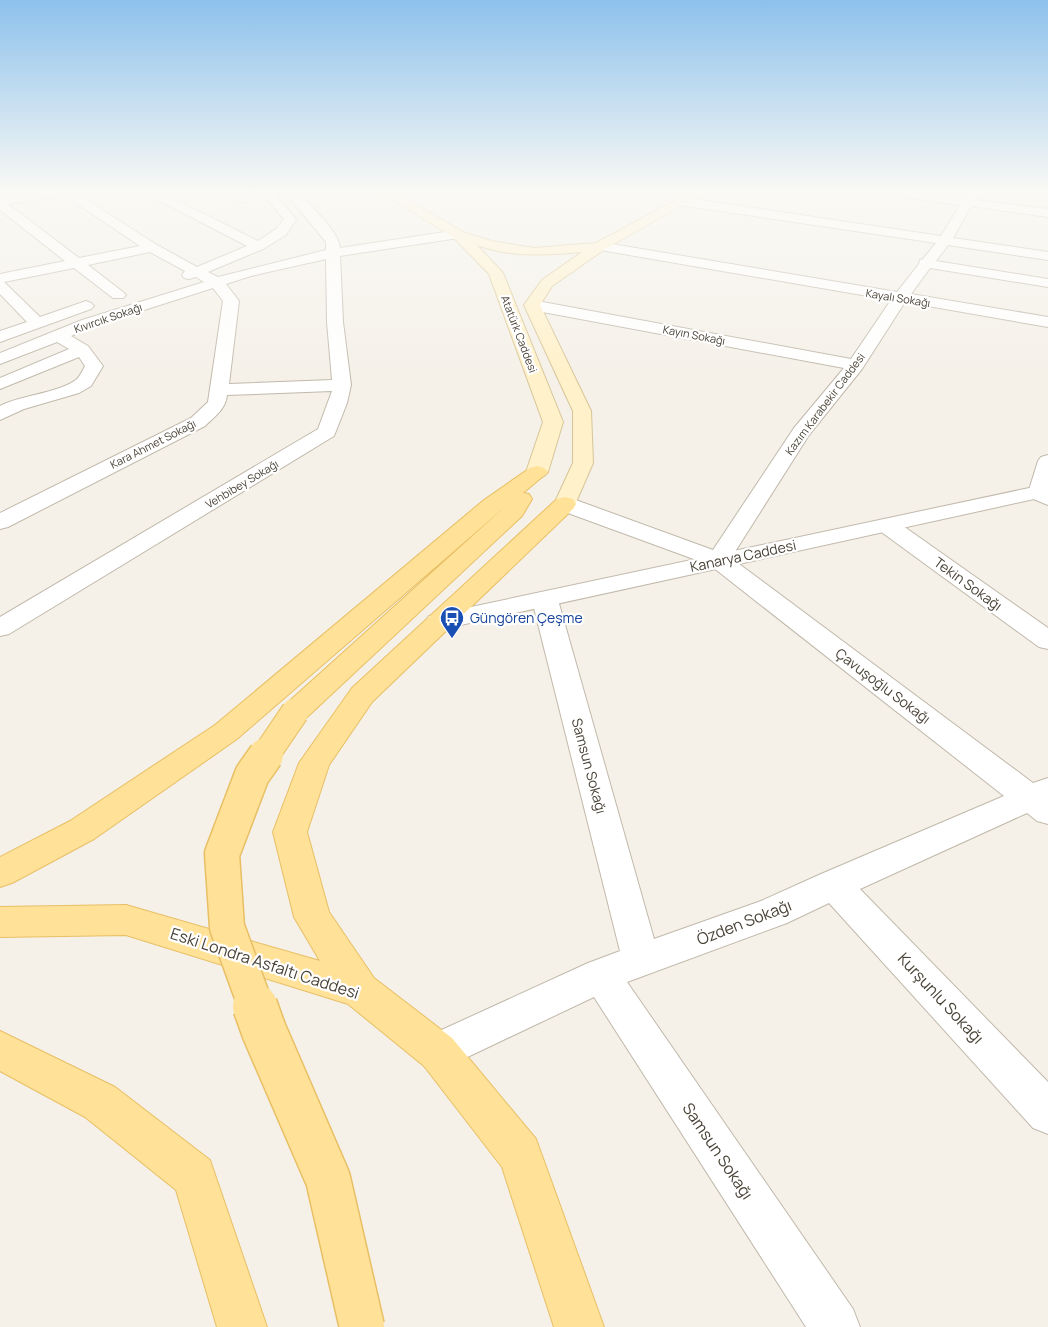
<svg xmlns="http://www.w3.org/2000/svg" width="1048" height="1327" font-family="Manrope,sans-serif">
  <style>
    .lines { fill: none; stroke-linecap: round; stroke-linejoin: round }
    .minor-casing { stroke: #c1b9ab; stroke-width: 2 }
    .tertiary-casing { stroke: #c1b9ab; stroke-width: 2 }
    .secondary-casing { stroke: #d7c598; stroke-width: 2 }
    .primary-casing { stroke: #e8bf64; stroke-width: 2 }
    .minor { fill: #fff; fill-rule: evenodd }
    .tertiary { fill: #fff; fill-rule: evenodd }
    .secondary { fill: #fff1c9; fill-rule: evenodd }
    .primary { fill: #ffe198; fill-rule: evenodd }
    .primary-bridge-far2-casing { stroke: #e8bf64; stroke-width: 29; stroke-linecap: butt }
    .primary-bridge-far1-casing { stroke: #e8bf64; stroke-width: 37; stroke-linecap: butt }
    .primary-bridge-casing { stroke: #e8bf64; stroke-width: 47; stroke-linecap: butt }
    .primary-bridge-far2 { stroke: #ffe198; stroke-width: 27 }
    .primary-bridge-far1 { stroke: #ffe198; stroke-width: 34 }
    .primary-bridge { stroke: #ffe198; stroke-width: 44 }
    .labels { text-anchor: middle; stroke-width: 4.5; stroke-linejoin: round; paint-order: stroke }
    .far-street-label { font-size: 11px; fill: #494237; stroke: #fff }
    .street-label { font-size: 14px; fill: #494237; stroke: #fff }
    .transit-label { font-size: 14px; fill: #164399; stroke: #fff; text-anchor: start }
    .near-street-label { font-size: 16px; fill: #494237; stroke: #fff }
  </style>
  <rect width="100%" height="100%" fill="#f5f1e9"/>
  <g class="lines">
    <!-- minor casing -->
    <g class="minor-casing">
      <g id="minor">
        <path d="M52,190H71L157,245L197,267L247,246L143,192L141,190H156L258,241L276,229L284,219L259,190H271L296,219L286,235L263,249L208,272L218,277L326,250V242L283,190H295C307,202 339,231 340,248L458,230L465,234L458,238L340,256L343,322L351,385L347,403L334,436L9,634L0,636V617L318,429L332,391L227,395C226,409 215,416 205,426L8,527L0,529V513L191,418L208,402L223,301L213,288L94,326L71,336L88,346L103,366L91,386L79,393L24,409L0,420V406C21,395 60,393 77,379C80,376 83,370 85,366L79,357L0,389V378L69,349L57,342L0,364V353L82,320L204,282L196,277L189,279L184,278L182,275L185,271L150,252L88,265L123,292L126,295L123,298H113L74,268L4,282L40,317L86,301L91,303L94,306L91,309L0,342V331L27,322L0,294V274L65,261L0,210V198ZM64,195L140,246L79,258L8,204ZM326,259L327,322L332,380L229,384L239,301L226,284L251,276Z"/>
        <polygon points="222,190 235,190 247,199 245,202 237,202"/>
        <polygon points="867,190 898,190 964,198 969,190 981,190 975,200 1048,209 1048,217 971,206 953,238 1048,252 1048,260 948,245 936,261 1048,279 1048,287 930,268 911,294 1048,317 1048,327 905,302 862,369 809,435 731,558 1033,783 1048,778 1048,824 1037,821 1027,813 860,889 1048,1082 1048,1134 1033,1128 829,903 787,923 627,982 853,1309 860,1327 806,1327 594,997 438,1071 424,1066 418,1052 424,1038 588,963 620,951 532,600 536,595 545,592 554,595 558,600 654,939 761,901 821,874 1004,796 710,565 557,509 554,504 557,499 565,497 573,499 713,550 794,428 844,368 532,310 527,308 524,305 527,302 532,300 851,359 891,300 600,250 593,246 600,242 897,292 919,264 920,260 923,259 936,243 680,205 674,201 680,197 941,236 960,205 873,193"/>
        <polygon points="1048,455 1048,505 1031,498 1028,493 1038,461 1041,457"/>
        <polygon points="888,519 896,521 1048,628 1048,649 1039,647 880,531 877,526 880,521"/>
      </g>
    </g>
    <!-- tertiary casing -->
    <g class="tertiary-casing">
      <polygon id="tertiary" points="1048,484 1048,496 438,630 429,628 425,622 429,616 438,614"/>
    </g>
    <!-- secondary casing -->
    <g class="secondary-casing">
      <path id="secondary" d="M377,190H391L463,232L491,241L534,248L596,243L695,190H709L605,249L552,286L540,305L591,411L593,463L573,509L565,511L557,509L554,504L573,463V411L524,305L542,280L582,252C547,255 511,258 477,245L503,273L563,422L548,472L544,476L537,478L530,476L526,472L543,422L489,274L453,237Z"/>
    </g>
    <!-- primary casing -->
    <g class="primary-casing">
      <g id="primary">
        <polygon points="537,466 544,468 548,472 523,493 529,494 532,499 522,516 305,719 295,722 285,719 280,712 285,705 507,505 237,739 94,839 12,883 0,887 0,857 70,821 215,725 484,500 530,468"/>
        <polygon points="565,497 573,499 576,504 573,509 372,702 329,765 307,832 329,912 374,978 452,1038 536,1139 604,1327 554,1327 502,1167 424,1066 348,1004 126,935 0,937 0,907 126,905 320,961 294,917 273,832 299,763 352,688 557,499"/>
        <polygon points="0,1031 115,1087 210,1160 267,1327 217,1327 176,1190 85,1117 0,1071"/>
      </g>
    </g>
    <!-- minor -->
    <use href="#minor" class="minor"/>
    <!-- tertiary -->
    <use href="#tertiary" class="tertiary"/>
    <!-- secondary -->
    <use href="#secondary" class="secondary"/>
    <!-- primary -->
    <use href="#primary" class="primary"/>
    <!-- primary-bridge-far2 casing -->
    <g class="primary-bridge-far2-casing">
      <polyline id="primary-bridge-far2" points="265,756 295,712"/>
    </g>
    <!-- primary-bridge-far1 casing -->
    <g class="primary-bridge-far1-casing">
      <polyline id="primary-bridge-far1" points="256,1007 227,927 222,854 252,775 266,755"/>
    </g>
    <!-- primary-bridge casing -->
    <g class="primary-bridge-casing">
      <polyline id="primary-bridge" points="255,1006 264,1031 328,1179 362,1327"/>
    </g>
    <!-- primary-bridge-far2 -->
    <use href="#primary-bridge-far2" class="primary-bridge-far2"/>
    <!-- primary-bridge-far1 -->
    <use href="#primary-bridge-far1" class="primary-bridge-far1"/>
    <!-- primary-bridge -->
    <use href="#primary-bridge" class="primary-bridge"/>
  </g>
  <!-- sky -->
  <linearGradient id="sky" x2="0" y2="1"><stop stop-color="#8dc1ec"/><stop offset="0.51" stop-color="#faf9f5"/><stop offset="1" stop-color="#faf9f5" stop-opacity="0"/></linearGradient>
  <rect width="1048" height="376" fill="url(#sky)"/>
  <!-- icons -->
  <defs>
    <g id="bus-pin" transform="scale(1.25)"><path d="M0 17L-7.5 6A9.5 9.5 0 1 1 7.5 6Z" fill="#1a4fb4" stroke="#fff"/><path d="M-5-6H5V4H4V6H2V4H-2V6H-4V4H-5ZM-3.5-4V0h7V-4ZM-3.5 1.2v1.5H-2V1.2ZM2 1.2v1.5H3.5V1.2Z" fill="#fff"/></g>
  </defs>
  <g fill-rule="evenodd">
    <use href="#bus-pin" x="452" y="618"/>
  </g>
  <g class="labels">
    <!-- far-street labels -->
    <g class="far-street-label">
      <text transform="translate(898 298) rotate(9)" y="4">Kayalı Sokağı</text>
      <text transform="translate(108 318) rotate(-19)" y="4">Kıvırcık Sokağı</text>
      <text transform="translate(519 334) rotate(69)" y="4">Atatürk Caddesi</text>
      <text transform="translate(694 335) rotate(11)" y="4">Kayın Sokağı</text>
      <text transform="translate(825 404) rotate(-53)" y="4">Kazım Karabekir Caddesi</text>
      <text transform="translate(153 444) rotate(-27)" y="4">Kara Ahmet Sokağı</text>
      <text transform="translate(242 484) rotate(-31)" y="4">Vehbibey Sokağı</text>
    </g>
    <!-- street labels -->
    <g class="street-label">
      <text transform="translate(743 556) rotate(-12)" y="5">Kanarya Caddesi</text>
      <text transform="translate(968 584) rotate(36)" y="5">Tekin Sokağı</text>
      <text transform="translate(883 686) rotate(37)" y="5">Çavuşoğlu Sokağı</text>
      <text transform="translate(589 766) rotate(75)" y="5">Samsun Sokağı</text>
    </g>
    <!-- transit labels -->
    <g class="transit-label">
      <text x="470" y="623">Güngören Çeşme</text>
    </g>
    <!-- near-street labels -->
    <g class="near-street-label">
      <text transform="translate(744 922) rotate(-21)" y="6">Özden Sokağı</text>
      <text transform="translate(265 963) rotate(18)" y="6">Eski Londra Asfaltı Caddesi</text>
      <text transform="translate(941 998) rotate(47)" y="6">Kurşunlu Sokağı</text>
      <text transform="translate(718 1151) rotate(56)" y="6">Samsun Sokağı</text>
    </g>
  </g>
</svg>
